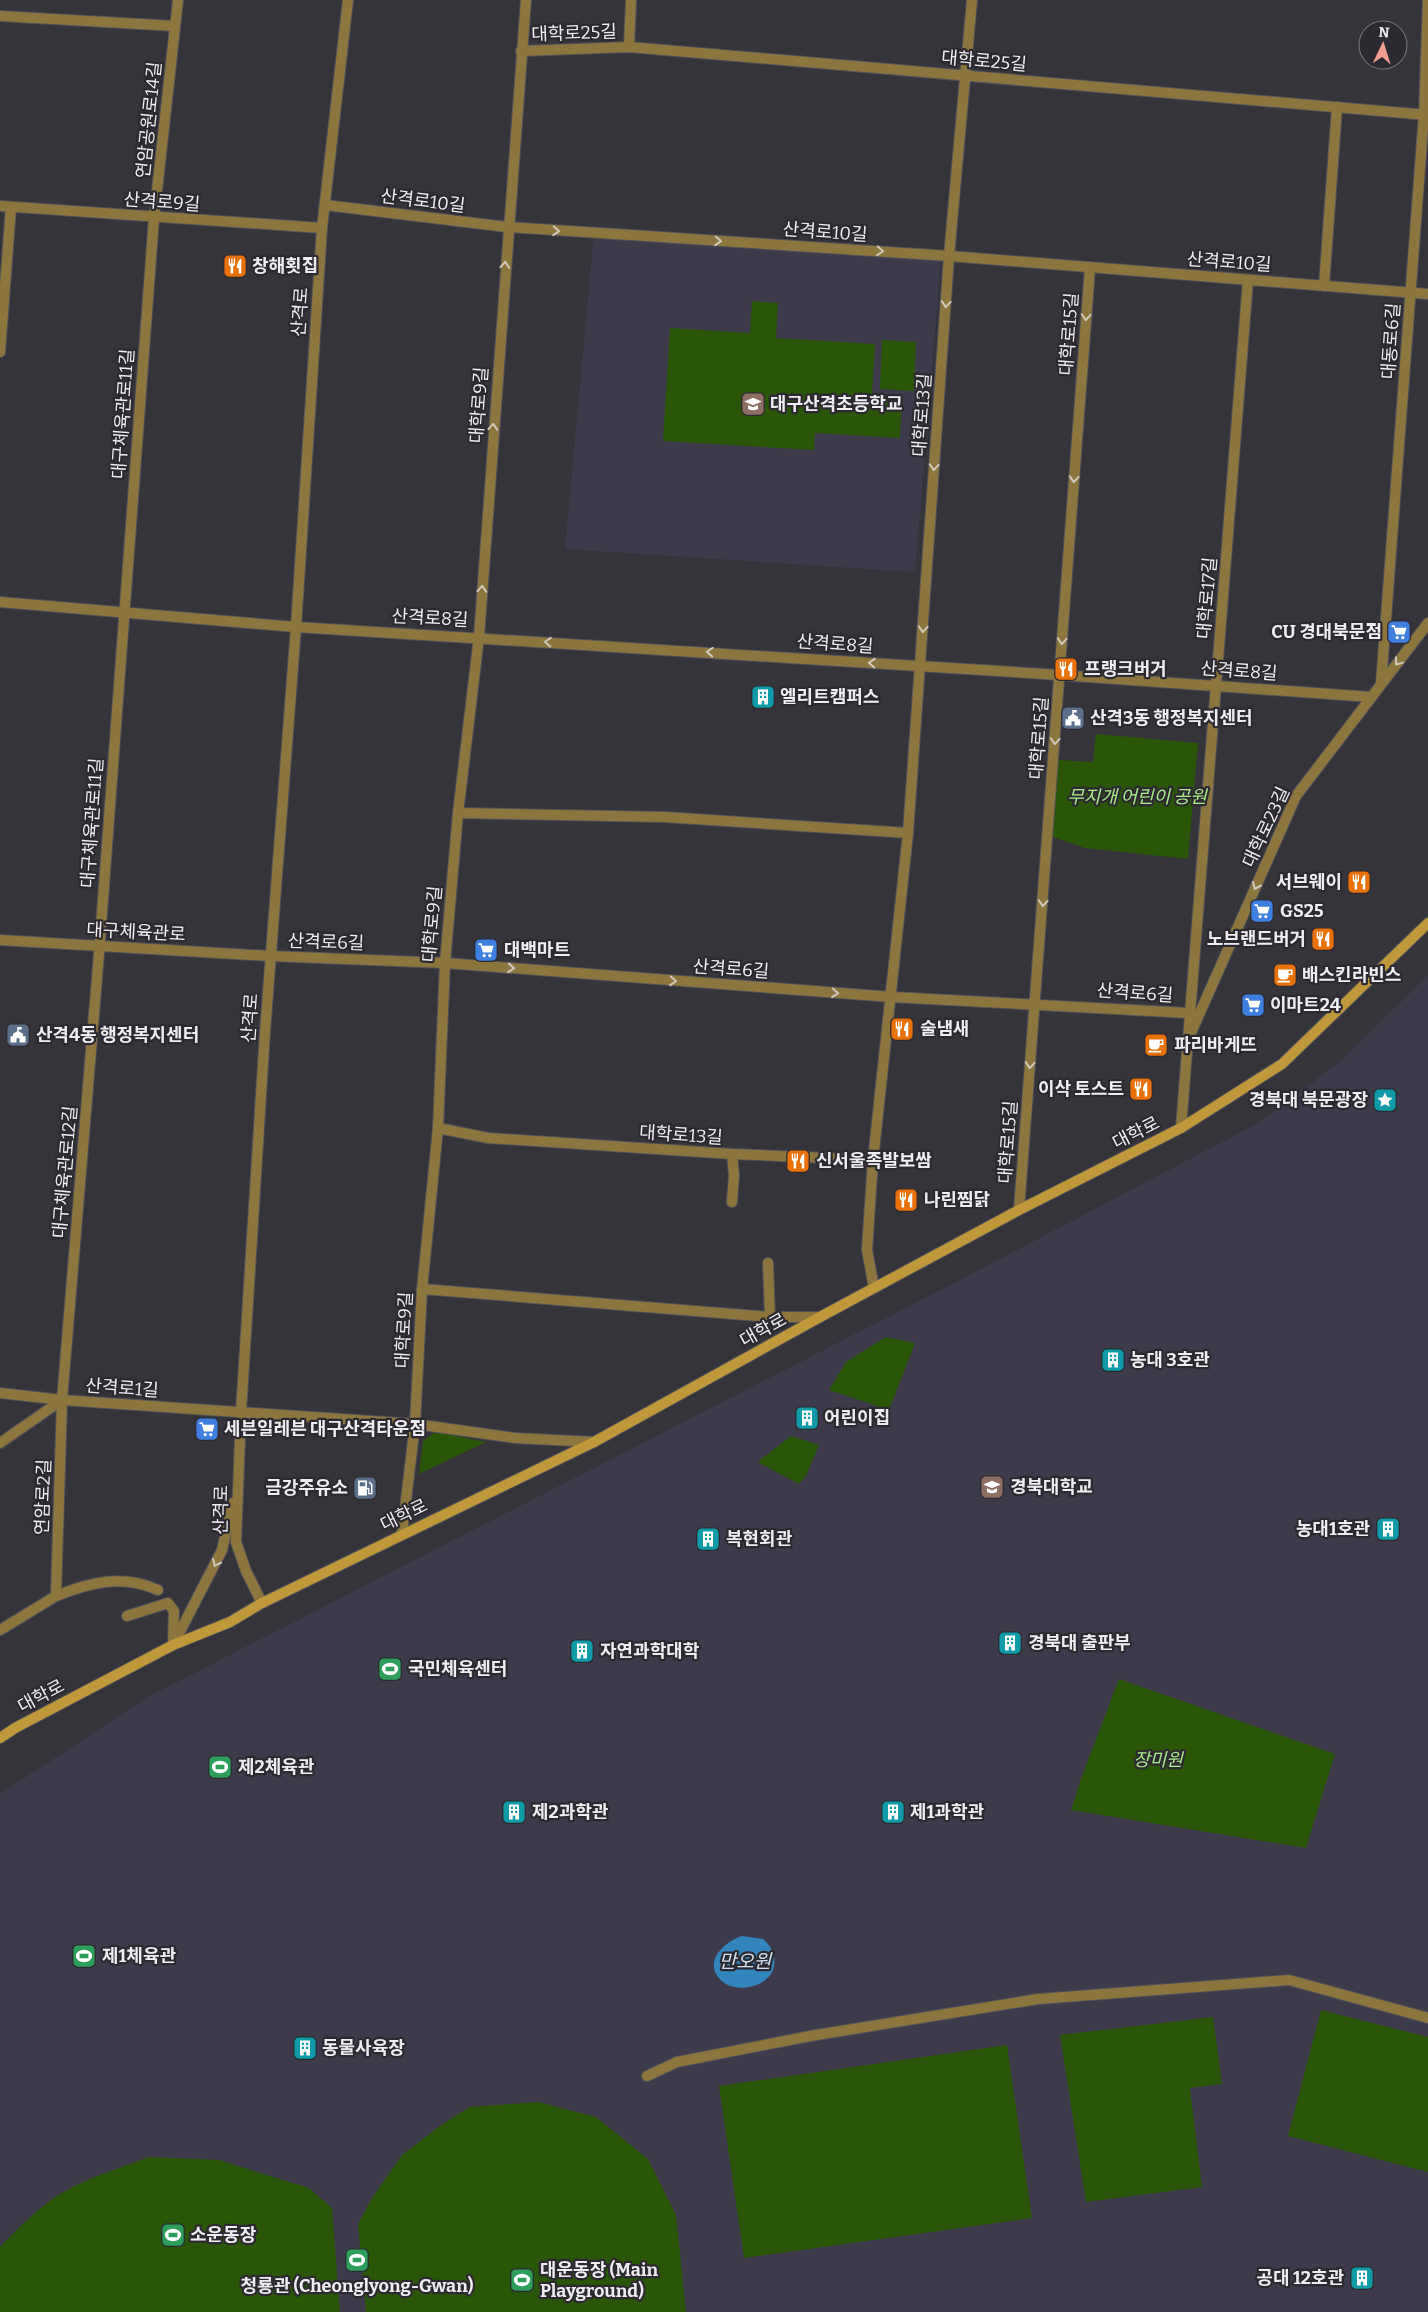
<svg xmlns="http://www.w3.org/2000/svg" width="1428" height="2312" font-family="Bitter,'Noto Sans KR',serif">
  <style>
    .education { fill: #3d3a4b }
    .green { fill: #295707 }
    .water { fill: #3385be }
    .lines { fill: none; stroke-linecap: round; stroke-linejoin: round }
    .pedestrian-casing { stroke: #535258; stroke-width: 12 }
    .minor-casing { stroke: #535258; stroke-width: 12 }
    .tertiary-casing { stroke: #535258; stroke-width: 12 }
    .secondary-casing { stroke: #535258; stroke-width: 12 }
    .pedestrian { stroke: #8d753e; stroke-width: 10 }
    .minor { stroke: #8d753e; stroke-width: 10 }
    .tertiary { stroke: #8d753e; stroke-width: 10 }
    .secondary { stroke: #be9839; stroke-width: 10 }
    .oneway { stroke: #d1c9bb }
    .labels { text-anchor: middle; stroke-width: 4.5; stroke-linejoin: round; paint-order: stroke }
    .street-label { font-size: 18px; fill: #eeedf1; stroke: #2c2a30 }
    .poi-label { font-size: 18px; font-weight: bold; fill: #eeedf1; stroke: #2c2a30; text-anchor: start }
    .park-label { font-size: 18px; font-style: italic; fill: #a8eb88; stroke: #2c2a30 }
    .water-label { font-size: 19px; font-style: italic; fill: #cee1f1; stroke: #2c2a30 }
  </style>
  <rect width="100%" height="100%" fill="#36343b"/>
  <!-- education -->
  <g class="education">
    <polygon points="594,233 941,259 915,572 565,549"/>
    <polygon points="1428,975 1428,2312 0,2312 0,1794 150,1696 962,1279 1260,1122 1341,1061"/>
  </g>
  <!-- green -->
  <g class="green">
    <polygon points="752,301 778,303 776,338 875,344 872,395 902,397 900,438 815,433 814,450 663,441 670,328 750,333"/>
    <polygon points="882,340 916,342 914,391 880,389"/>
    <polygon points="1096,734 1198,743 1188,859 1085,848 1053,837 1058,760 1093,762"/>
    <polygon points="886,1337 915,1343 889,1410 829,1390 846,1362"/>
    <polygon points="435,1432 486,1442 419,1474 423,1441"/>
    <polygon points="791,1436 819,1445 806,1476 799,1484 758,1462"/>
    <polygon points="1119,1679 1335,1754 1306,1848 1071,1810 1082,1776"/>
    <polygon points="1321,2010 1428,2037 1428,2172 1288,2136"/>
    <polygon points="1213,2017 1222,2084 1190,2088 1202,2187 1086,2202 1060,2035"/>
    <polygon points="1007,2045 1032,2218 744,2258 719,2086"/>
    <polygon points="538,2102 596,2117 648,2159 676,2215 686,2312 366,2312 358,2224 372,2198 402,2155 441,2125 470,2107"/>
    <path d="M149,2157L219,2160L309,2188L332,2208L340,2312H0V2247C17,2229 34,2212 54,2198C82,2179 118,2169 149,2157Z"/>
  </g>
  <!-- water -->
  <path class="water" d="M742,1936L763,1939C771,1946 776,1955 774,1966C771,1986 738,1994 723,1982C701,1964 723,1942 742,1936Z"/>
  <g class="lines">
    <!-- pedestrian casing -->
    <g class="pedestrian-casing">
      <polyline id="pedestrian" points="647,2076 677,2062 810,2036 1038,1999 1289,1980 1428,2018"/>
    </g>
    <!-- minor casing -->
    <g class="minor-casing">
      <g id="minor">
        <polyline points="0,16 175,26"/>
        <polyline points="629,47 631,0"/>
        <polyline points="521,51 629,47 1428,115"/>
        <polyline points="325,205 507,227 949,256 1428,294"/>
        <polyline points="0,206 322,228"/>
        <polyline points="1324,286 1337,107"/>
        <polyline points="0,352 11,207"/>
        <polyline points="0,602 296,627 1060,675 1371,697"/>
        <polyline points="1381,684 1424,114 1428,0"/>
        <polyline points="458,813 664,817 908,833"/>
        <polyline points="270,956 445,963 892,997 1189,1013"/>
        <polyline points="1190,1035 1296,796 1428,623"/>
        <polyline points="438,1128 488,1138 732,1154 873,1160"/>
        <polyline points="1181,1128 1248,280"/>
        <polyline points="732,1154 734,1175 732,1202"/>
        <polyline points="1019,1210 1090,268"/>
        <polyline points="768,1263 770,1317"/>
        <polyline points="874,1288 867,1250 873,1160 908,833 949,256 972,0"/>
        <polyline points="422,1289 770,1317 820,1317"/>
        <polyline points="0,1393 62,1400 415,1424 515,1438 594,1442"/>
        <polyline points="0,1443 62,1400"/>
        <polyline points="402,1534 415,1424 422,1289 438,1128 445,963 458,813 479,637 526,0"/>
        <path d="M56,1596C91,1582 123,1574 158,1590"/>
        <polyline points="127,1616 168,1603 174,1611 173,1645"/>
        <polyline points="0,1630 56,1596 62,1400 98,966 154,218 178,0"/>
      </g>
    </g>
    <!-- tertiary casing -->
    <g class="tertiary-casing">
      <g id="tertiary">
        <polyline points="0,940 270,956"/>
        <polyline points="262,1603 246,1571 236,1542 241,1412 265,1032 296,627 322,228 348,0"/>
        <polyline points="173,1645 222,1550 233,1503"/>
      </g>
    </g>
    <!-- secondary casing -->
    <g class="secondary-casing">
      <polyline id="secondary" points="0,1738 15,1728 173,1645 230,1622 262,1603 594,1442 820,1317 1019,1210 1181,1128 1282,1064 1428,923"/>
    </g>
    <!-- pedestrian -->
    <use href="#pedestrian" class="pedestrian"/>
    <!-- minor -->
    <use href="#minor" class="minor"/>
    <!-- tertiary -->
    <use href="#tertiary" class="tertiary"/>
    <!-- secondary -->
    <use href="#secondary" class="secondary"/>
  </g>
  <!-- one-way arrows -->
  <defs><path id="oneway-chevron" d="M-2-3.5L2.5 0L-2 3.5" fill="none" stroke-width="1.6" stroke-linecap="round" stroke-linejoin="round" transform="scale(1.25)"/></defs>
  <g class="oneway">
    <use href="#oneway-chevron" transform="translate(556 231) rotate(4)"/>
    <use href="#oneway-chevron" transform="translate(718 241) rotate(4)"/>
    <use href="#oneway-chevron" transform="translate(880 251) rotate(4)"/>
    <use href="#oneway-chevron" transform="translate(505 265) rotate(-86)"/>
    <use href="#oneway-chevron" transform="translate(946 304) rotate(94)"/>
    <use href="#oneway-chevron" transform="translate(1086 317) rotate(94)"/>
    <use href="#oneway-chevron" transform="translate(493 427) rotate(-86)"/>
    <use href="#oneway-chevron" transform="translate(934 467) rotate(94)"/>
    <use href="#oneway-chevron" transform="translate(1074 479) rotate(94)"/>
    <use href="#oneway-chevron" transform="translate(482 589) rotate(-86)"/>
    <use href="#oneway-chevron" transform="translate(923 629) rotate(94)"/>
    <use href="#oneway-chevron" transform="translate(1062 641) rotate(94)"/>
    <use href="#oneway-chevron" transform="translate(548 642) rotate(-176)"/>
    <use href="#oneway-chevron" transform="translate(710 652) rotate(-176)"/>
    <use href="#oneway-chevron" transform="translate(1398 662) rotate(127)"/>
    <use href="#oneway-chevron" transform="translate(872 663) rotate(-176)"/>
    <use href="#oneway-chevron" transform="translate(1055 741) rotate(94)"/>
    <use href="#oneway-chevron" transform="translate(1256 886) rotate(114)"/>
    <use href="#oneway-chevron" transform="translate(1043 903) rotate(94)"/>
    <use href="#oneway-chevron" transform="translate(511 968) rotate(4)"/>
    <use href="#oneway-chevron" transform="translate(673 981) rotate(4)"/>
    <use href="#oneway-chevron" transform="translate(835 993) rotate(4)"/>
    <use href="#oneway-chevron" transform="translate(1030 1065) rotate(94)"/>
    <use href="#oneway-chevron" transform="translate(216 1563) rotate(115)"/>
  </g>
  <!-- icons -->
  <defs>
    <g id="restaurant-square" transform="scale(1.25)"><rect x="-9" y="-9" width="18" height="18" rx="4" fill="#e8710a" stroke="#2c2a30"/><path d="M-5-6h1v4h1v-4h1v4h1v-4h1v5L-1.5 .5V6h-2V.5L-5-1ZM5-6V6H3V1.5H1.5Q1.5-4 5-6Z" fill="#fff"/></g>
    <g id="school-square" transform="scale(1.25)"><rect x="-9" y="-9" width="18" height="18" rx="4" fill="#8d6e63" stroke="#2c2a30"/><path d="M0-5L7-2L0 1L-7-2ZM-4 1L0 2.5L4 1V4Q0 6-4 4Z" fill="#fff"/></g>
    <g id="supermarket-square" transform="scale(1.25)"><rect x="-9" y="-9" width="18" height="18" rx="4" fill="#3f7fe0" stroke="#2c2a30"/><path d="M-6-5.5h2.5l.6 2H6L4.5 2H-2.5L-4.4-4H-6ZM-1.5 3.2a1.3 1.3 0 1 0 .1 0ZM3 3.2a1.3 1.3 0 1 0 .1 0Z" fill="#fff"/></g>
    <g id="building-square" transform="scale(1.25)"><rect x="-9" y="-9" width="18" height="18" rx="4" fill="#0f9aa8" stroke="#2c2a30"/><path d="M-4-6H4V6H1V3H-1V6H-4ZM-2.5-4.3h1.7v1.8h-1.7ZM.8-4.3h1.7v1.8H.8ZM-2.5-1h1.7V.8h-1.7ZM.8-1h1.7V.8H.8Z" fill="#fff"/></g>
    <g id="civic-square" transform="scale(1.25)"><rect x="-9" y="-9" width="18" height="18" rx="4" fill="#5c6f8a" stroke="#2c2a30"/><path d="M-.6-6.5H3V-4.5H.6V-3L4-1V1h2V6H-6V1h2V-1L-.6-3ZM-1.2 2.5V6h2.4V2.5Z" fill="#fff"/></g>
    <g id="cafe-square" transform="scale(1.25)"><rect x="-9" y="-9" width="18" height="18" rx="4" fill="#e8710a" stroke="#2c2a30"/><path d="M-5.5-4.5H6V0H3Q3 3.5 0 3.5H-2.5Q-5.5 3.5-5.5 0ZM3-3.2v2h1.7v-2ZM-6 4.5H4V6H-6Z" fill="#fff"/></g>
    <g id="sight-square" transform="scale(1.25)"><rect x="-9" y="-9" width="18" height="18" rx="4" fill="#0f9aa8" stroke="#2c2a30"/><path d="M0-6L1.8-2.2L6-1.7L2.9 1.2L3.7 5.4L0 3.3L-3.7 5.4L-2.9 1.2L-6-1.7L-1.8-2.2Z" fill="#fff"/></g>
    <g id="university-square" transform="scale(1.25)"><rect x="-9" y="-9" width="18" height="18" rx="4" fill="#8d6e63" stroke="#2c2a30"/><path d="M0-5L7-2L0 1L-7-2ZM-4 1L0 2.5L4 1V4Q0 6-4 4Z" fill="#fff"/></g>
    <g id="fuel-square" transform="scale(1.25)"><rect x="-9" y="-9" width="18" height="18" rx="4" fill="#5c6f8a" stroke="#2c2a30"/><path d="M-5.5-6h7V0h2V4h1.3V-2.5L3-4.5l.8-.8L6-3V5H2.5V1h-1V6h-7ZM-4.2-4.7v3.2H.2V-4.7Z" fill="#fff"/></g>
    <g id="stadium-square" transform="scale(1.25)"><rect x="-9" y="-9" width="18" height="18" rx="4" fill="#2e9e5b" stroke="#2c2a30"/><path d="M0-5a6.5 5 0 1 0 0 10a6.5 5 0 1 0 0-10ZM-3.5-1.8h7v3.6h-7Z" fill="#fff"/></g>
  </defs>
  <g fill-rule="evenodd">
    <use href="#restaurant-square" x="235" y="266"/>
    <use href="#school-square" x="753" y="404"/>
    <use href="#supermarket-square" x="1399" y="632"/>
    <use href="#restaurant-square" x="1066" y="669"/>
    <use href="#building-square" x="763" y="697"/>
    <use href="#civic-square" x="1073" y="718"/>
    <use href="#restaurant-square" x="1359" y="882"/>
    <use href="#supermarket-square" x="1262" y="911"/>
    <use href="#restaurant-square" x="1323" y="939"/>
    <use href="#supermarket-square" x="486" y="950"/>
    <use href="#cafe-square" x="1285" y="975"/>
    <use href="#supermarket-square" x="1253" y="1005"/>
    <use href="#restaurant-square" x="902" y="1029"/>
    <use href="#civic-square" x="18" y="1035"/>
    <use href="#cafe-square" x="1156" y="1045"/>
    <use href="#restaurant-square" x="1141" y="1089"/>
    <use href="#sight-square" x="1385" y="1100"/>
    <use href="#restaurant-square" x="798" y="1161"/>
    <use href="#restaurant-square" x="906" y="1200"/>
    <use href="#building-square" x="1113" y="1360"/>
    <use href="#building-square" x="807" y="1418"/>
    <use href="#supermarket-square" x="207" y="1429"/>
    <use href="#university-square" x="992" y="1487"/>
    <use href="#fuel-square" x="365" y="1488"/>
    <use href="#building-square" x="1388" y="1529"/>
    <use href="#building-square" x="708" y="1539"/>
    <use href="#building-square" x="1010" y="1643"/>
    <use href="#building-square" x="582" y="1651"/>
    <use href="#stadium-square" x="390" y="1669"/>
    <use href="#stadium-square" x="220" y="1767"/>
    <use href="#building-square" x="514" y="1812"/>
    <use href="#building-square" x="893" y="1812"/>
    <use href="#stadium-square" x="84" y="1956"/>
    <use href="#building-square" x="305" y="2048"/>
    <use href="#stadium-square" x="173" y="2235"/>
    <use href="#stadium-square" x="357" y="2260"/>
    <use href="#building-square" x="1362" y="2278"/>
    <use href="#stadium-square" x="522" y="2280"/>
  </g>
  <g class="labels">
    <!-- street labels -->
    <g class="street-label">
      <text transform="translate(574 33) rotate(-2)" y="6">대학로25길</text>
      <text transform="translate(984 61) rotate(5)" y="6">대학로25길</text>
      <text transform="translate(149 120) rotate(-84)" y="6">연암공원로14길</text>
      <text transform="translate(423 201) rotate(7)" y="6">산격로10길</text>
      <text transform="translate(162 202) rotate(4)" y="6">산격로9길</text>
      <text transform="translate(825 232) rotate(4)" y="6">산격로10길</text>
      <text transform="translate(1229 262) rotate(4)" y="6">산격로10길</text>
      <text transform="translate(300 312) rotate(-86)" y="6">산격로</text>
      <text transform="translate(1069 334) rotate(-86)" y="6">대학로15길</text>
      <text transform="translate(1391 341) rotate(-86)" y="6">대동로6길</text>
      <text transform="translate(479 405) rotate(-86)" y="6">대학로9길</text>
      <text transform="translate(123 414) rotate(-86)" y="6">대구체육관로11길</text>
      <text transform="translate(922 415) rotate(-86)" y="6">대학로13길</text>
      <text transform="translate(1207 598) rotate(-85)" y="6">대학로17길</text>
      <text transform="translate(430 618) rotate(3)" y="6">산격로8길</text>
      <text transform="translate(835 644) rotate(4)" y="6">산격로8길</text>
      <text transform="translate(1239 671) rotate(4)" y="6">산격로8길</text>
      <text transform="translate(1039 738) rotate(-86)" y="6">대학로15길</text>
      <text transform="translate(92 823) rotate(-86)" y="6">대구체육관로11길</text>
      <text transform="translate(1266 827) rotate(-65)" y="6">대학로23길</text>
      <text transform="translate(432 924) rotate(-85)" y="6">대학로9길</text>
      <text transform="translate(136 932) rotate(3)" y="6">대구체육관로</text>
      <text transform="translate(326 942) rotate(2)" y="6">산격로6길</text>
      <text transform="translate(731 969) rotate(4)" y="6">산격로6길</text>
      <text transform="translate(1135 993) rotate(4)" y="6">산격로6길</text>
      <text transform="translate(250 1018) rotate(-86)" y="6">산격로</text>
      <text transform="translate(1136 1133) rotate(-27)" y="6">대학로</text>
      <text transform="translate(681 1135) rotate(4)" y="6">대학로13길</text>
      <text transform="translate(1008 1142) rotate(-86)" y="6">대학로15길</text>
      <text transform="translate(65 1172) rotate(-85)" y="6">대구체육관로12길</text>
      <text transform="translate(404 1330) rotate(-87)" y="6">대학로9길</text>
      <text transform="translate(763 1330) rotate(-29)" y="6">대학로</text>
      <text transform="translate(122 1388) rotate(4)" y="6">산격로1길</text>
      <text transform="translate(43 1497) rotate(-88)" y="6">연암로2길</text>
      <text transform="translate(221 1510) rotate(-89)" y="6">산격로</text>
      <text transform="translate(404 1515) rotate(-26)" y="6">대학로</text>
      <text transform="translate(41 1696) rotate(-28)" y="6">대학로</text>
    </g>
    <!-- poi labels -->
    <g class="poi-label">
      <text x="252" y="272">창해횟집</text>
      <text x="770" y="410">대구산격초등학교</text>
      <text x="1382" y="638" text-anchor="end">CU 경대북문점</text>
      <text x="1084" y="675">프랭크버거</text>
      <text x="780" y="703">엘리트캠퍼스</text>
      <text x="1090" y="724">산격3동 행정복지센터</text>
      <text x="1342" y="888" text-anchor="end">서브웨이</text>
      <text x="1280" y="917">GS25</text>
      <text x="1306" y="945" text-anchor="end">노브랜드버거</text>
      <text x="504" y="956">대백마트</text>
      <text x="1302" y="981">배스킨라빈스</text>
      <text x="1270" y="1011">이마트24</text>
      <text x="920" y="1035">술냄새</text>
      <text x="36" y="1041">산격4동 행정복지센터</text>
      <text x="1174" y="1051">파리바게뜨</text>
      <text x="1124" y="1095" text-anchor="end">이삭 토스트</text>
      <text x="1368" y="1106" text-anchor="end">경북대 북문광장</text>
      <text x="816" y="1167">신서울족발보쌈</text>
      <text x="924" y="1206">나린찜닭</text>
      <text x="1130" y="1366">농대 3호관</text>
      <text x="824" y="1424">어린이집</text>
      <text x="224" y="1435">세븐일레븐 대구산격타운점</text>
      <text x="1010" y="1493">경북대학교</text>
      <text x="348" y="1494" text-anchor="end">금강주유소</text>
      <text x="1370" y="1535" text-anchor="end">농대1호관</text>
      <text x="726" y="1545">복현회관</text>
      <text x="1028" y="1649">경북대 출판부</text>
      <text x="600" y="1657">자연과학대학</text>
      <text x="408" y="1675">국민체육센터</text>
      <text x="238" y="1773">제2체육관</text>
      <text x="532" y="1818">제2과학관</text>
      <text x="910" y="1818">제1과학관</text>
      <text x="102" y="1962">제1체육관</text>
      <text x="322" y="2054">동물사육장</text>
      <text x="190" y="2241">소운동장</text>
      <text x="540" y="2276">대운동장 (Main<tspan x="540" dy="21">Playground)</tspan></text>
      <text x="1344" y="2284" text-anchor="end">공대 12호관</text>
      <text x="357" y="2292" text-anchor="middle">청룡관 (Cheonglyong-Gwan)</text>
    </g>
    <!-- park labels -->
    <g class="park-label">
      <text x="1137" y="803">무지개 어린이 공원</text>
      <text x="1158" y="1766">장미원</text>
    </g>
    <!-- water labels -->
    <g class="water-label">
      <text x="745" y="1968">만오원</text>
    </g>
  </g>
  <!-- north arrow -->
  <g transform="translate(1383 45) rotate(4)"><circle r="24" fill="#2c2a30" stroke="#7a787d"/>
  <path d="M0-4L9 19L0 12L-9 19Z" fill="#f59d8f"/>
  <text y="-8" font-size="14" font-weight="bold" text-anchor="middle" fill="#eeedf1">N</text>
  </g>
</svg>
